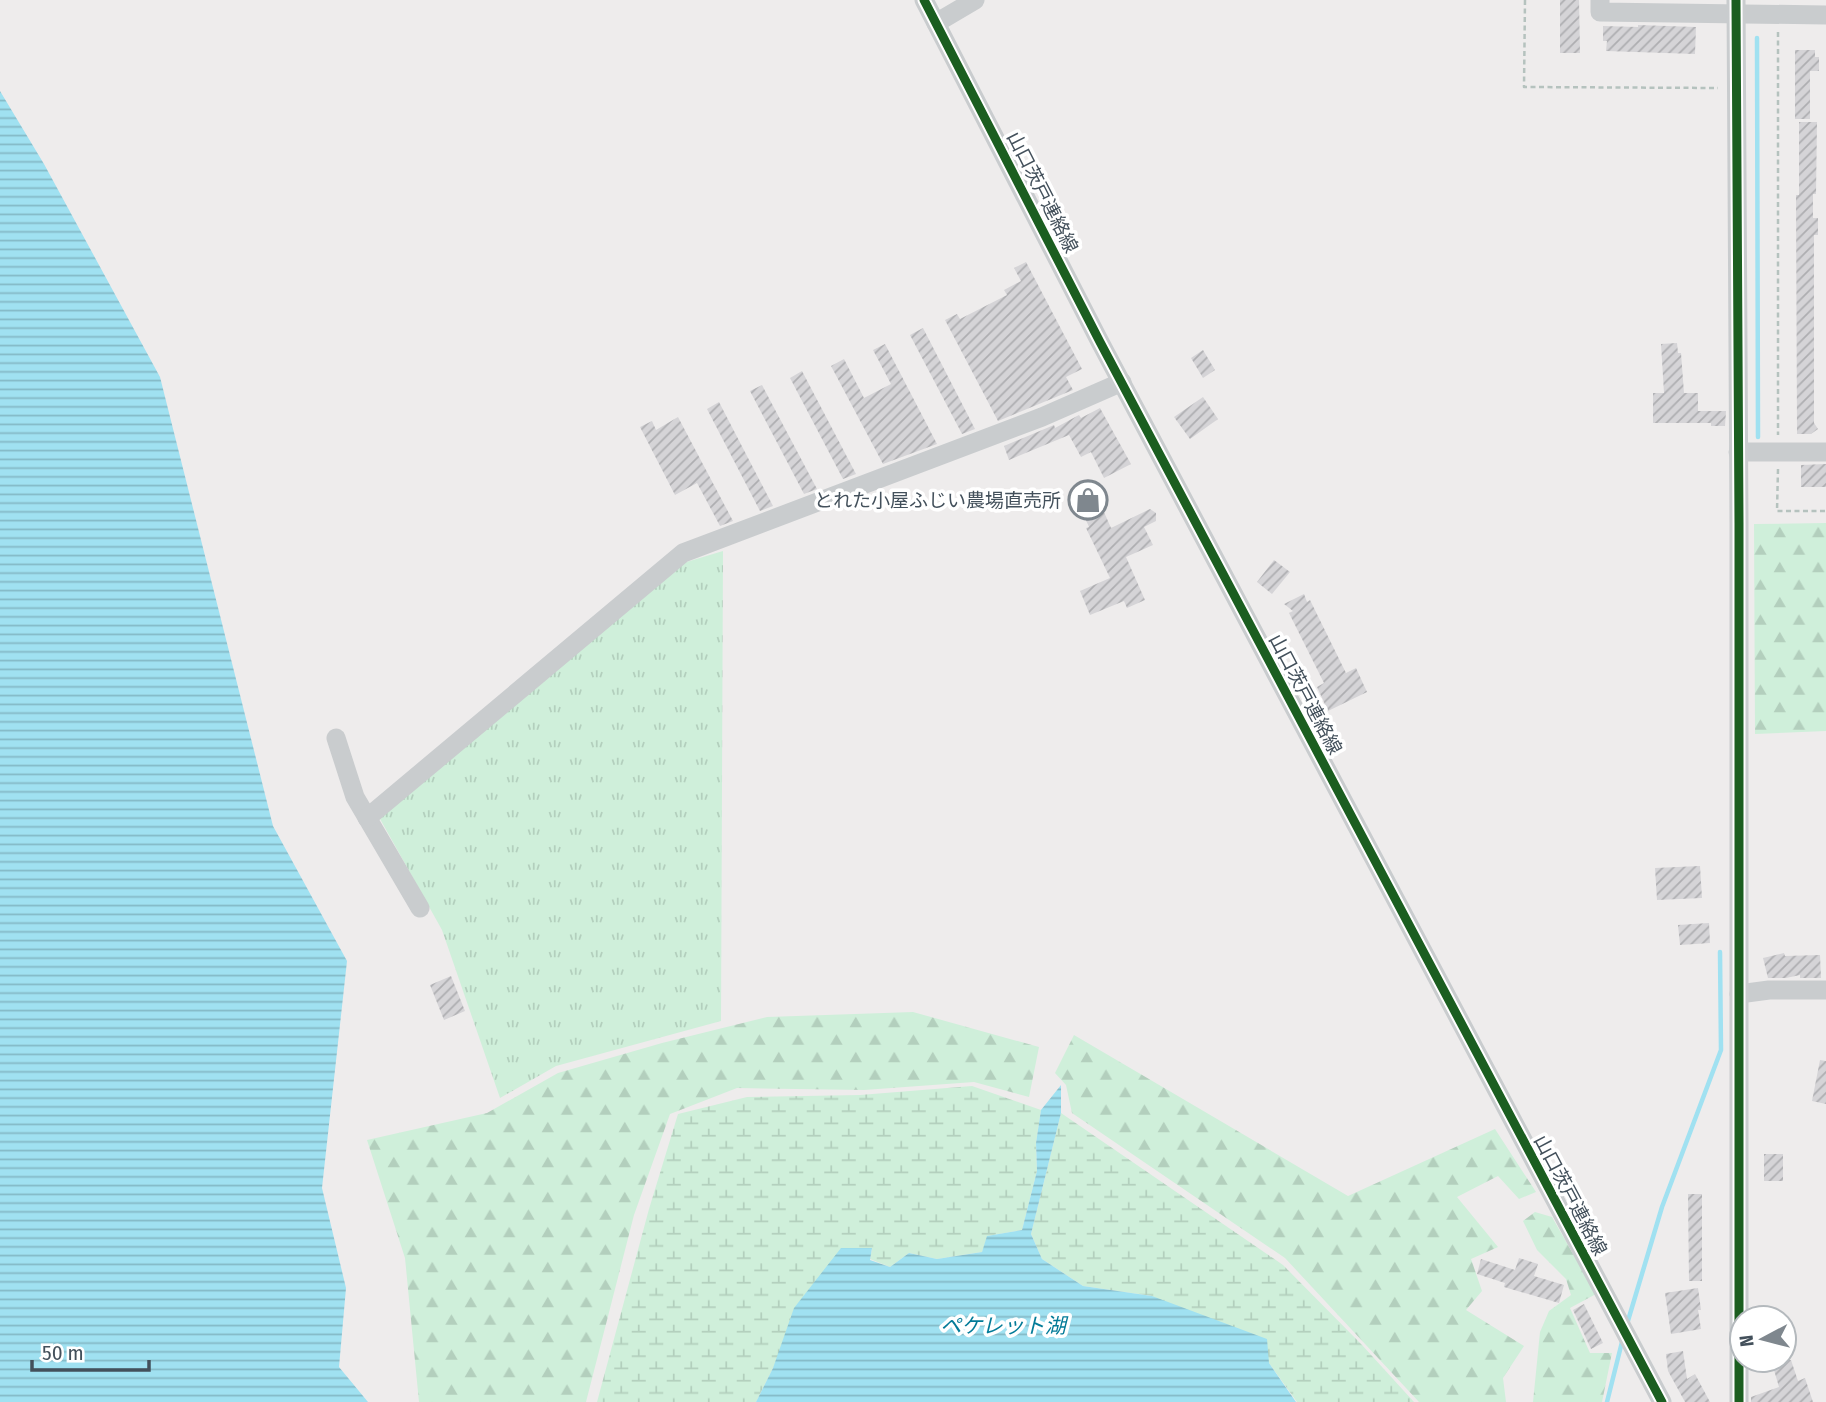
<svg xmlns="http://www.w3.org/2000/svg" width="1826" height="1402" font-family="'Fira Sans Condensed','Noto Sans JP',sans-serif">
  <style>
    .grass { fill: url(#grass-tufts) }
    .forest { fill: url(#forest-firs) }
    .wetland { fill: url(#wetland-marsh) }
    .water { fill: url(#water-rules) }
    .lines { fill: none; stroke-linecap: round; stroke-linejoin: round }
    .stream { stroke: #a0e1f1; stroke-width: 4.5 }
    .building { fill: url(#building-hatch) }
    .path { stroke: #b5c2be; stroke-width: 2.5; stroke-dasharray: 5 3.5; stroke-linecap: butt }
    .minor { stroke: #c9ccce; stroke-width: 19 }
    .cycleway-casing { stroke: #fff; stroke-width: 13 }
    .cycleway { stroke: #1b5e20; stroke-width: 9 }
    .labels { text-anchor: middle; stroke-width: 7; stroke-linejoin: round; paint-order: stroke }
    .street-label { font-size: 19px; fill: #43505b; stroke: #fff }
    .poi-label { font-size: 19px; fill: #43505b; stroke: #fff; text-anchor: end }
    .water-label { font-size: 21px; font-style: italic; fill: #037b98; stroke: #fff }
  </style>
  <defs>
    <pattern id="grass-tufts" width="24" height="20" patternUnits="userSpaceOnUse" patternTransform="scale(1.75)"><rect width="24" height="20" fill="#cfefda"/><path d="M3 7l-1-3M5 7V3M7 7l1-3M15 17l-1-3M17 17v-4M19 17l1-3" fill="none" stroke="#b3cfbd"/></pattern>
    <pattern id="forest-firs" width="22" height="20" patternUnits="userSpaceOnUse" patternTransform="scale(1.75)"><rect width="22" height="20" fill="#cfefda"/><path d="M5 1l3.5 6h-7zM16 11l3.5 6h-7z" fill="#b3cfbd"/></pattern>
    <pattern id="wetland-marsh" width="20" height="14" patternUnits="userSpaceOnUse" patternTransform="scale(1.75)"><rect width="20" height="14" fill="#cfefda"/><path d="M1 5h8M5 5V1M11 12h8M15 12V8" fill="none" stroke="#b3cfbd"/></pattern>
    <pattern id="water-rules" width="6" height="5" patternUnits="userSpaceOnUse" patternTransform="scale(1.75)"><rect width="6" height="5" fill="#a0e1f1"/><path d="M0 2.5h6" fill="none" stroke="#84b9c6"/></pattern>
    <pattern id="building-hatch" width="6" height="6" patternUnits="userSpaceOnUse" patternTransform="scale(1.75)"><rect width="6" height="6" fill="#d5d4d7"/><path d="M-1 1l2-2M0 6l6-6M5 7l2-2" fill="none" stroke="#aeaeb1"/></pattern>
  </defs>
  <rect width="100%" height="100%" fill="#eeecec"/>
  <!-- grass -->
  <polygon class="grass" points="723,551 721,1021 556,1066 500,1098 442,930 379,817 683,563"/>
  <!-- forest -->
  <g class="forest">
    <polygon points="1826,523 1826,731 1755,734 1754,524"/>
    <polygon points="913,1012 1039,1047 1029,1097 974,1082 864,1090 737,1088 670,1114 634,1215 586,1402 419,1402 405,1258 367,1140 487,1113 558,1073 662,1043 767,1017"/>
    <polygon points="1074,1035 1348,1196 1495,1129 1536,1192 1519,1199 1498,1176 1457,1197 1498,1247 1471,1259 1482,1291 1466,1310 1524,1346 1503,1378 1506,1402 1419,1402 1285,1258 1072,1113 1066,1085 1055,1073"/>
    <polygon points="1535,1212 1552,1217 1596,1294 1570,1308 1590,1353 1612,1353 1602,1402 1533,1402 1540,1332 1549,1311 1571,1295 1566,1279 1537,1250 1523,1221"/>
  </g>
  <!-- wetland -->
  <g class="wetland">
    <polygon points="972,1086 1041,1110 1036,1143 1037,1171 1022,1230 988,1236 982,1252 937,1259 909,1253 890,1267 870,1259 872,1249 773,1368 756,1402 597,1402 649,1209 678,1114 747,1097 860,1095"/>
    <polygon points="1061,1113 1283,1265 1362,1345 1414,1402 1297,1402 1269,1363 1152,1296 1083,1286 1042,1259 1031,1234"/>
  </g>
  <!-- water -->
  <g class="water">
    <polygon points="0,91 44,164 160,377 273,826 347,961 322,1188 346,1288 339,1367 368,1402 0,1402"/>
    <polygon points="1061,1085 1061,1113 1031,1234 1042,1259 1083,1286 1152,1296 1267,1339 1269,1363 1296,1402 756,1402 773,1368 794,1308 841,1248 872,1248 870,1260 890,1267 909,1253 937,1259 982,1252 987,1236 1022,1230 1037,1171 1036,1143 1041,1110"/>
  </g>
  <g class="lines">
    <!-- stream -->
    <g class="stream">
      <polyline points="1757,38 1758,437"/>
      <polyline points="1627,1324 1662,1207 1721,1050 1720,952"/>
      <polyline points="1607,1402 1622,1342"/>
    </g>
  </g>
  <!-- building -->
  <g class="building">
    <polygon points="1560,0 1579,0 1580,53 1560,53"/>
    <polygon points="1638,25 1696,27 1695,54 1606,51 1607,41 1603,41 1603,26 1638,27"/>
    <polygon points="1795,50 1815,50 1815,57 1819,57 1819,71 1810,71 1810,119 1795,119"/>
    <polygon points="1799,122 1817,122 1816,194 1813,194 1813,218 1818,218 1818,235 1814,235 1814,423 1818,429 1811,434 1797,434 1796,195 1799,195"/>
    <polygon points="1026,262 1082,369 1066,377 1073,390 998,421 945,320 957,314 960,319 1007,295 1004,290 1021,281 1014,268"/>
    <polygon points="923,328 975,429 962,434 910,335"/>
    <polygon points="1677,343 1678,353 1681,353 1684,393 1698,393 1698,411 1726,411 1725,426 1711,426 1711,423 1653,423 1653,393 1664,393 1661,344"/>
    <polygon points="885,344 937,444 883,464 831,366 844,359 864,398 891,384 873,350"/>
    <polygon points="1203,350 1215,370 1203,378 1191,358"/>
    <polygon points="802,371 856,474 843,479 790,378"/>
    <polygon points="762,385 817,489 804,494 750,391"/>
    <polygon points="1203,397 1218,419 1190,439 1174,417"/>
    <polygon points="719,402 773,506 760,511 707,409"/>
    <polygon points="1100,408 1131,464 1104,478 1091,452 1081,457 1069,435 1009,460 1004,446 1054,425 1055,428 1079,415 1081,418"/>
    <polygon points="678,417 733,521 720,526 697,483 675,495 640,427 652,421 656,430"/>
    <polygon points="1826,464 1826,487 1801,487 1801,465"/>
    <polygon points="1090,480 1111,528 1150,509 1156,513 1156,521 1144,527 1153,545 1126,557 1145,600 1127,608 1124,601 1090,615 1080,591 1110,578 1086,528 1089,527 1072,488"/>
    <polygon points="1274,560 1290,572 1272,594 1257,582"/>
    <polygon points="1304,594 1307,602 1310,600 1346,673 1356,668 1367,692 1328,711 1317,687 1324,683 1289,613 1293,611 1284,604"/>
    <polygon points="1700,866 1702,898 1657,900 1655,868"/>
    <polygon points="1709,923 1710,943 1680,945 1678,925"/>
    <polygon points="1784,953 1785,956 1820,955 1821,978 1800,978 1800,975 1786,978 1768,978 1763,958"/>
    <polygon points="451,976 465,1011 444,1020 430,985"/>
    <polygon points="1820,1060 1826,1061 1826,1104 1812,1101"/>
    <rect x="1764" y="1154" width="19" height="27"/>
    <polygon points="1688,1194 1702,1194 1702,1281 1689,1281"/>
    <polygon points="1519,1258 1538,1264 1534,1276 1564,1285 1559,1303 1504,1287 1505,1283 1477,1274 1481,1259 1515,1270"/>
    <polygon points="1698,1288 1701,1310 1698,1310 1701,1329 1671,1334 1665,1293"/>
    <polygon points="1584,1304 1603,1343 1591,1349 1573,1310"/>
    <polygon points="1683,1351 1687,1379 1695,1374 1710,1402 1685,1402 1668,1371 1666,1354"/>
    <polygon points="1771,1360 1791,1360 1798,1381 1805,1378 1813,1402 1751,1402 1751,1397 1779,1387"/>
  </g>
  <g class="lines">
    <!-- path -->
    <g class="path">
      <polyline points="1525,0 1524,87 1718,88"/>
      <polyline points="1778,32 1778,435"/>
      <polyline points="1778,469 1777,511 1826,511"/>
    </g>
    <!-- minor -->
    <g class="minor">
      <polyline points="924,0 1100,342 1662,1402"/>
      <polyline points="1600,0 1600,12 1826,15"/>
      <polyline points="1736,0 1739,523 1739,1402"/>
      <polyline points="936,23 975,0"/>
      <polyline points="1738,452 1826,452"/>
      <polyline points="336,738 355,797 420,908"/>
      <polyline points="367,818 683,553 1042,417 1122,382"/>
      <polyline points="1739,994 1769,990 1826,990"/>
    </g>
    <!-- cycleway casing -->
    <g class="cycleway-casing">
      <g id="cycleway">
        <polyline points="924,0 1100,342 1662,1402"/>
        <polyline points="1736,0 1739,523 1739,1402"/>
      </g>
    </g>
    <!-- cycleway -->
    <use href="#cycleway" class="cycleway"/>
  </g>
  <!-- icons -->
  <defs>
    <g id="shop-ring" transform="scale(2.0125)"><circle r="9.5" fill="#fff" stroke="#7f878e" stroke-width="1.5"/><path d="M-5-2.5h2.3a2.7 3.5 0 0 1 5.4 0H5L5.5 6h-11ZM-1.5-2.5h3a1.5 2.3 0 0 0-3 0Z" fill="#7f878e"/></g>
  </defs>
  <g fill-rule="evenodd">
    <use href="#shop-ring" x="1088" y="500"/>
  </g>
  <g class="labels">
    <!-- street labels -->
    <g class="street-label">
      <text transform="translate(1043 192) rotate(63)" y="7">山口茨戸連絡線</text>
      <text transform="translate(1306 694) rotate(62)" y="7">山口茨戸連絡線</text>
      <text transform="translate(1571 1195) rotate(62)" y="7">山口茨戸連絡線</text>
    </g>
    <!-- poi labels -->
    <g class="poi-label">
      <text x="1061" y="507">とれた小屋ふじい農場直売所</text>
    </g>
    <!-- water labels -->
    <g class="water-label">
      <text x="1003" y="1333">ペケレット湖</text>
    </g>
  </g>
  <!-- north arrow -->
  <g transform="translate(1763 1339) rotate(263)"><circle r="33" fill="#ffffff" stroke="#b4b9bd" stroke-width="2"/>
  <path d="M0-5L12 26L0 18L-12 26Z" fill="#7f878e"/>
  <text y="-10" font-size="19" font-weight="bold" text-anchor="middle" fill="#43505b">N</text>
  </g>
  <!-- scale -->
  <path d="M32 1360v10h117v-10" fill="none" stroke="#43505b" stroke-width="3.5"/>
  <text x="42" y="1360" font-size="21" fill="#43505b" stroke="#ffffff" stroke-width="5" paint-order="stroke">50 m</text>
</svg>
